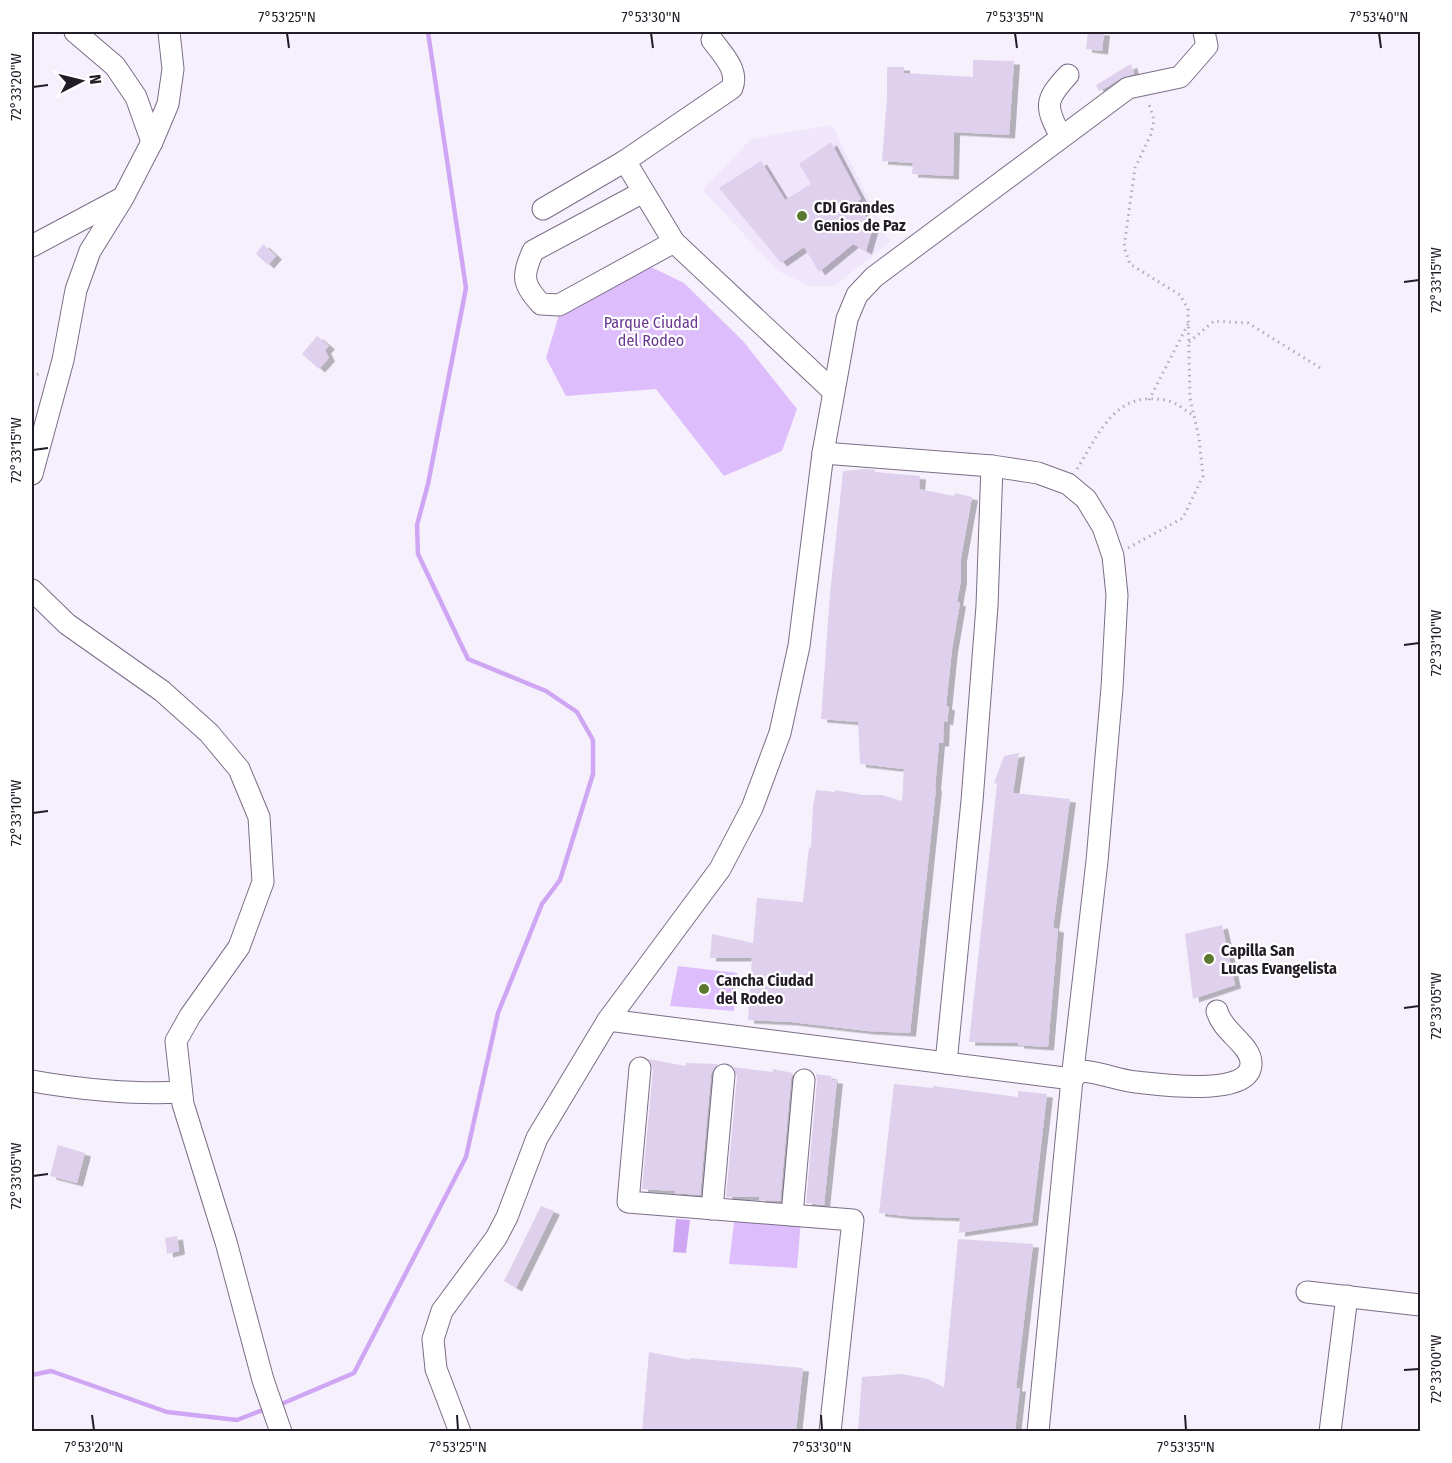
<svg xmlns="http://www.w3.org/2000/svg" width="1452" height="1463" font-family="'Fira Sans Condensed',sans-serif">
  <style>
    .built { fill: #f0e6fc }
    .green { fill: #ddbdfb }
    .water { fill: #cea6f3 }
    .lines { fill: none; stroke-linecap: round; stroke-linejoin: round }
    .stream { stroke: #cea6f3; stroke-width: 4.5 }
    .building { fill: #dfd0ed; filter: url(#shadow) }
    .minor-casing { stroke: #7b6d88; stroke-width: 23 }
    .path { stroke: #b1abb6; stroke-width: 3; stroke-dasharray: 1.5 4.5; stroke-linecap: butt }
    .minor { stroke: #fff; stroke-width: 21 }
    .ticks { fill: none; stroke: #221c27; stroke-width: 2 }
    .poi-dot { fill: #5a792f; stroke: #fff; stroke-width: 2 }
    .labels { text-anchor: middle; stroke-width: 4.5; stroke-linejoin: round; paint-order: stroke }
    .poi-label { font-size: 16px; font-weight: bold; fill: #221c27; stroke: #fff; text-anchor: start }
    .park-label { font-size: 16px; fill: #6b3890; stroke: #fff }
    .neatline { fill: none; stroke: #221c27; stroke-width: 2 }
    .ticks-label { font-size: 15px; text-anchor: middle; fill: #221c27 }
  </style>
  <defs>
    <filter id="shadow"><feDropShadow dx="6" dy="3.5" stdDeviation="0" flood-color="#0004"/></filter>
  </defs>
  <rect width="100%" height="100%" fill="#f6f0fc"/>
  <!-- built -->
  <polygon class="built" points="832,125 890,242 834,286 809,286 778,271 703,190 751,139"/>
  <!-- green -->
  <g class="green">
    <polygon points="651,267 684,283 743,341 797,409 782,451 724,476 656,389 566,396 546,358 559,315"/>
    <polygon points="678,966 737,973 734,1011 670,1006"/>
    <polygon points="735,1214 801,1220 797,1268 729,1264"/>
  </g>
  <!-- water -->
  <polygon class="water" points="676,1219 690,1220 686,1253 673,1252"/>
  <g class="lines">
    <!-- stream -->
    <g class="stream">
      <polyline points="32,1375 51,1371 167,1412 237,1420 268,1408"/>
      <polyline points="279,1405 354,1373 466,1157 498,1013 542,904 560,880 593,774 593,740 577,712 546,691 468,659 418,554 417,525 428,484 466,288 428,32"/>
    </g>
  </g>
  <!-- building -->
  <g class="building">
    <polygon points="1088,32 1104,32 1102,51 1086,49"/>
    <polygon points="973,60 1014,61 1009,135 954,132 953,176 912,174 913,163 882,161 887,97 887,67 904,67 904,73 973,77"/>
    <polygon points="1131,64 1134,74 1121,78 1107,87 1099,91 1096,85"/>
    <polygon points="831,142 861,199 856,202 873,227 866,251 853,244 819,272 804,247 781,263 719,188 761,161 785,200 811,184 799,164"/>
    <polygon points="263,244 276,256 268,265 256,254"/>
    <polygon points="317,336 329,346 325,350 329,358 319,369 302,354"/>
    <polygon points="867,469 875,470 875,472 920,476 919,489 954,496 955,493 972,497 961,558 961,580 957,602 960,603 952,649 946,706 949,707 947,722 944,721 943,743 939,743 935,787 936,788 910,1033 868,1031 791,1022 748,1020 752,958 710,958 712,934 753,943 757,898 803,902 809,847 811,848 813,806 816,790 835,792 835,790 863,795 882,795 902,801 904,769 860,764 858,722 821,719 830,594 843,471"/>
    <polygon points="1019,753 1013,793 1070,799 1053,928 1058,929 1048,1047 1018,1045 1018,1043 969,1042 997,784 994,783 1004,756"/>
    <polygon points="1222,925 1235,985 1193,999 1185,934"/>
    <polygon points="648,1059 686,1066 686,1063 718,1064 711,1074 700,1195 675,1193 675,1191 642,1189 653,1069"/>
    <polygon points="733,1067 773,1072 773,1069 793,1073 791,1079 780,1201 759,1200 759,1197 726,1197 737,1076"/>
    <polygon points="816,1074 831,1076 832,1080 837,1080 824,1205 806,1203 817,1081"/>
    <polygon points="894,1084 933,1088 933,1086 1018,1097 1018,1091 1047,1094 1032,1222 959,1233 960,1218 906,1216 879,1213"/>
    <polygon points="58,1145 85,1153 77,1183 50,1176"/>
    <polygon points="541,1206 554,1211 516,1288 504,1281"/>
    <polygon points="177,1236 179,1251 167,1254 165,1238"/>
    <polygon points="958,1239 1033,1244 1016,1388 1020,1388 1015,1431 858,1431 862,1377 902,1374 928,1379 944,1388"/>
    <polygon points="649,1352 690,1360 690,1358 803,1368 796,1431 642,1431"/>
  </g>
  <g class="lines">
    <!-- minor casing -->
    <g class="minor-casing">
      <g id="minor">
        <polyline points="75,32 115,66 136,97 152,142"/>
        <path d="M712,40C723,55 739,70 732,88L625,161L674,242L833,391"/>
        <path d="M1061,137C1045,106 1044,101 1068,75"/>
        <path d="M643,192L533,251C522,276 522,284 541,304L559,305L674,242"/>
        <polyline points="543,209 625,161"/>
        <polyline points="32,246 122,198"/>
        <polyline points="32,474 63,360 76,290 90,251 123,198 152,142 168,104 173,69 169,32"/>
        <polyline points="32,590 67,624 162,691 209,733 239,769 259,817 263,882 239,947 190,1016 176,1041 183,1104 226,1242 263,1380 281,1432"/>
        <path d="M608,1020L1072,1079L1081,1071C1100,1072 1117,1080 1136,1082C1156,1084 1250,1098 1251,1064C1252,1045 1222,1032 1217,1011"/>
        <polyline points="946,1063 972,801 987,606 992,466"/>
        <polyline points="640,1068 628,1202 853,1220 830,1432"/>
        <path d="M32,1081C77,1089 136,1095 181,1092"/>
        <polyline points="712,1209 724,1075"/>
        <polyline points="792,1215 804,1080"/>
        <polyline points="1307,1292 1420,1305"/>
        <polyline points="460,1432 436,1369 433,1339 442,1311 496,1238 507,1217 537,1138 608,1020 720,869 752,808 780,733 799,646 823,453"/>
        <polyline points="1038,1432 1072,1079 1097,861 1112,688 1117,595 1113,556 1103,527 1086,499 1068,484 1038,473 992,466 823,453 847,319 857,295 874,277 1128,88 1180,77 1207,46 1204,32"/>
        <polyline points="1330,1432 1347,1296"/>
      </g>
    </g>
    <!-- path -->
    <g class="path">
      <polyline points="1189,342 1214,321 1248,323 1322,369"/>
      <polyline points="32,378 40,373"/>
      <polyline points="1149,400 1188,324"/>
      <path d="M1077,469C1100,432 1116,388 1169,401C1177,403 1186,411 1193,415"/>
      <polyline points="1128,548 1183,518 1203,476 1199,438 1190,398 1188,309 1180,295 1130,264 1124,247 1135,168 1151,134 1154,120 1148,101"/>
    </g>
    <!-- minor -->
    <use href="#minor" class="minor"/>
  </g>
  <!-- ticks -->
  <path class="ticks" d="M287,33L289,48M651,33L653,48M1015,33L1017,48M1379,33L1381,48M33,87L48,85M1404,282L1419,280M33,450L48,448M1404,645L1419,643M33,813L48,811M1404,1008L1419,1006M33,1176L48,1174M1404,1370L1419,1369M92,1415L94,1430M457,1415L458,1430M821,1415L822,1430M1185,1415L1186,1430"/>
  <!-- markers -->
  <g class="poi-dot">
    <circle cx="802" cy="216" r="6"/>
    <circle cx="1209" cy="959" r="6"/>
    <circle cx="704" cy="989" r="6"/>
  </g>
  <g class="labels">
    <!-- poi labels -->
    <g class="poi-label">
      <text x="814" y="213">CDI Grandes<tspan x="814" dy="18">Genios de Paz</tspan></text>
      <text x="1221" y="956">Capilla San<tspan x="1221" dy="18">Lucas Evangelista</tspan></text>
      <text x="716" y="986">Cancha Ciudad<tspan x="716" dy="18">del Rodeo</tspan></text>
    </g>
    <!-- park labels -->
    <g class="park-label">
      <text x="651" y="328">Parque Ciudad<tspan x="651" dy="18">del Rodeo</tspan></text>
    </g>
  </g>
  <!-- border -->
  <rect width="1452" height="1463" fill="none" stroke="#ffffff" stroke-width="66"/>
  <!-- north arrow -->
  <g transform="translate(81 81) rotate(83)" stroke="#ffffff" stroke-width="4.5" paint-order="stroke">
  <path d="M0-4.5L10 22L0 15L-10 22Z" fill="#221c27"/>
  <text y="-9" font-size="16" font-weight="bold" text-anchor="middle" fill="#221c27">N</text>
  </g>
  <rect x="33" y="33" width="1386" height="1397" class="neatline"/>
  <g class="ticks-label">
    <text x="287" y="22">7°53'25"N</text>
    <text x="651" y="22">7°53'30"N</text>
    <text x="1015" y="22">7°53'35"N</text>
    <text x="1379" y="22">7°53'40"N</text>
    <text transform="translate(16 87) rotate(-90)" y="5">72°33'20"W</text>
    <text transform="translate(1436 280) rotate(-90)" y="5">72°33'15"W</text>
    <text transform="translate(16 450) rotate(-90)" y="5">72°33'15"W</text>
    <text transform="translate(1436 643) rotate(-90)" y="5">72°33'10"W</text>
    <text transform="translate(16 813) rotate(-90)" y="5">72°33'10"W</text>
    <text transform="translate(1436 1006) rotate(-90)" y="5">72°33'05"W</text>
    <text transform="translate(16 1176) rotate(-90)" y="5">72°33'05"W</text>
    <text transform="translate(1436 1369) rotate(-90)" y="5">72°33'00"W</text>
    <text x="94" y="1452">7°53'20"N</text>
    <text x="458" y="1452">7°53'25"N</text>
    <text x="822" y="1452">7°53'30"N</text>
    <text x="1186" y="1452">7°53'35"N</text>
  </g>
</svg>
